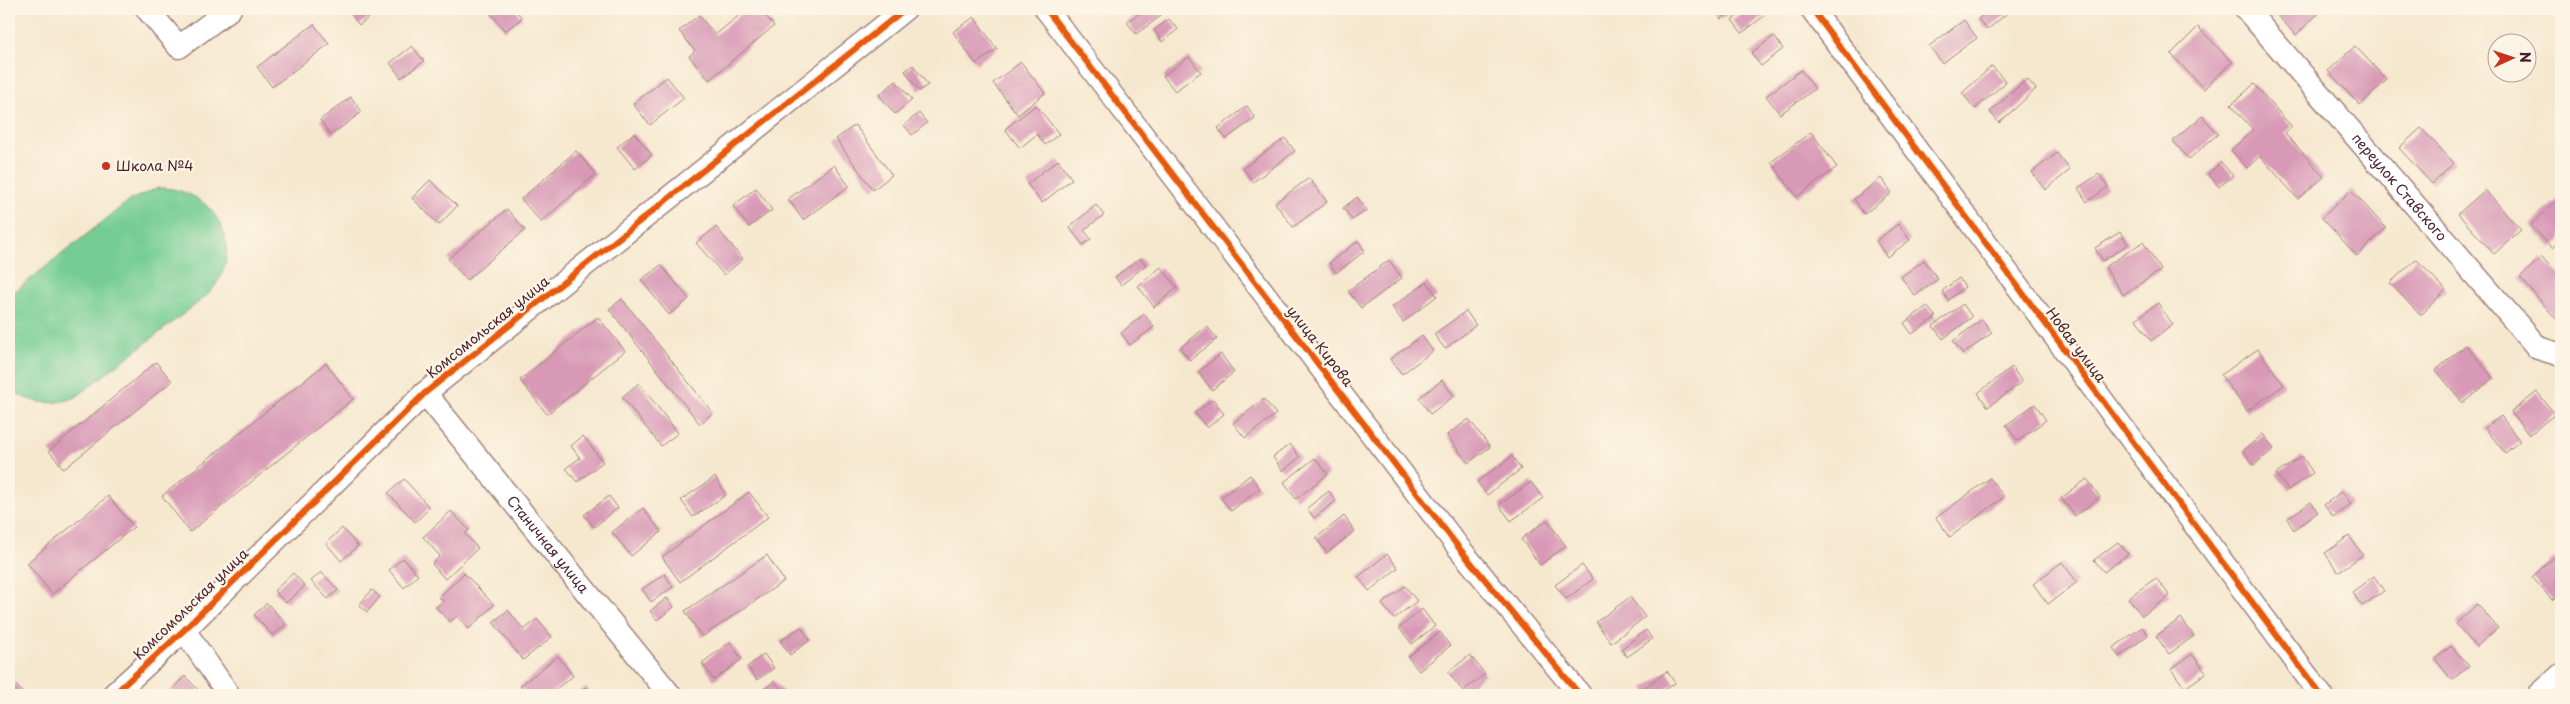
<svg xmlns="http://www.w3.org/2000/svg" width="2570" height="704" font-family="'Playpen Sans',sans-serif">
  <style>
    .green { fill: #75cd93; stroke: #60765f }
    .building { fill: #d899b6 }
    .lines { fill: none; stroke-linecap: round; stroke-linejoin: round }
    .minor-casing { stroke: #a0847d; stroke-width: 25 }
    .minor { stroke: #fff; stroke-width: 22 }
    .cycleway-casing { stroke: #fcf5e5; stroke-width: 9 }
    .cycleway { stroke: #e8590c; stroke-width: 6 }
    .poi-dot { fill: #c8321e; stroke: #fcf5e5; stroke-width: 2 }
    .labels { text-anchor: middle; stroke-width: 4.5; stroke-linejoin: round; paint-order: stroke }
    .poi-label { font-size: 14px; fill: #4a1f2b; stroke: #fcf5e5; text-anchor: start }
    .street-label { font-size: 14px; fill: #4a1f2b; stroke: #fcf5e5 }
  </style>
  <rect width="100%" height="100%" fill="#fcf5e5"/>
  <filter id="ink" filterUnits="userSpaceOnUse"><feTurbulence type="fractalNoise" baseFrequency=".02" numOctaves="2"/><feDisplacementMap in="SourceGraphic" scale="10" xChannelSelector="R" yChannelSelector="G"/><feConvolveMatrix kernelMatrix="1 2 1 2 8 2 1 2 1" color-interpolation-filters="sRGB"/></filter>
  <filter id="wash" filterUnits="userSpaceOnUse"><feTurbulence type="fractalNoise" baseFrequency=".0096" numOctaves="4" result="noise"/><feDisplacementMap in="SourceGraphic" scale="20" xChannelSelector="R" yChannelSelector="G"/><feGaussianBlur stdDeviation="1.12" result="paint"/><feColorMatrix in="noise" values="0 0 0 0 0 0 0 0 0 0 0 0 0 0 0 0 0 1.4 0 .05"/><feComposite in="paint" operator="in"/></filter>
  <g filter="url(#wash)">
    <rect width="100%" height="100%" fill="#f6e8cf"/>
    <!-- green -->
    <path class="green" d="M158,188C219,187 251,256 204,298L76,397C52,407 28,404 9,387V296L130,200Z"/>
    <g id="blocks">
      <!-- building -->
      <g class="building">
        <polygon points="347,9 380,9 359,25"/>
        <polygon points="488,9 515,9 522,18 505,31"/>
        <polygon points="747,9 760,9 774,26 709,80 689,56 695,51 679,31 699,15 715,35"/>
        <polygon points="1145,9 1155,9 1161,16 1136,34 1127,22"/>
        <polygon points="1713,9 1735,9 1721,19"/>
        <polygon points="1747,9 1758,9 1764,16 1742,33 1732,20"/>
        <polygon points="1990,9 2011,10 1987,30 1978,19"/>
        <polygon points="2271,9 2323,9 2296,35"/>
        <polygon points="974,17 997,49 976,64 953,32"/>
        <polygon points="1169,19 1178,29 1162,42 1154,30"/>
        <polygon points="1964,20 1977,38 1942,63 1929,46"/>
        <polygon points="314,24 329,44 272,87 257,67"/>
        <polygon points="2198,27 2232,62 2204,89 2171,54"/>
        <polygon points="1774,36 1783,49 1761,66 1751,53"/>
        <polygon points="412,46 424,61 401,78 390,63"/>
        <polygon points="2355,46 2387,80 2360,105 2328,71"/>
        <polygon points="1189,57 1201,72 1175,91 1163,76"/>
        <polygon points="1021,62 1045,93 1018,115 993,83"/>
        <polygon points="913,65 928,85 919,91 905,71"/>
        <polygon points="1992,66 2006,82 1975,109 1962,93"/>
        <polygon points="1801,70 1815,89 1780,114 1766,96"/>
        <polygon points="667,77 684,98 650,125 633,104"/>
        <polygon points="2027,79 2036,89 1999,123 1990,112"/>
        <polygon points="896,81 912,100 895,114 879,95"/>
        <polygon points="2254,84 2292,127 2285,133 2324,177 2298,199 2260,156 2247,168 2231,150 2253,130 2231,105"/>
        <polygon points="351,97 362,112 331,135 320,120"/>
        <polygon points="1036,105 1059,134 1045,145 1037,134 1020,148 1005,129"/>
        <polygon points="1247,106 1255,118 1226,139 1218,128"/>
        <polygon points="919,113 927,123 912,135 904,125"/>
        <polygon points="2202,116 2218,134 2189,159 2173,141"/>
        <polygon points="855,125 892,175 873,190 836,139"/>
        <polygon points="2421,128 2454,163 2432,184 2399,148"/>
        <polygon points="1811,132 1837,167 1797,197 1771,162"/>
        <polygon points="634,133 652,155 635,169 617,147"/>
        <polygon points="1285,138 1295,151 1253,182 1243,168"/>
        <polygon points="576,151 596,174 541,222 521,199"/>
        <polygon points="2057,153 2070,170 2045,190 2032,172"/>
        <polygon points="1058,160 1072,179 1042,203 1027,184"/>
        <polygon points="2221,162 2233,176 2219,187 2208,174"/>
        <polygon points="834,165 849,186 803,220 788,199"/>
        <polygon points="2099,174 2108,187 2087,202 2078,188"/>
        <polygon points="1309,178 1327,202 1293,227 1275,203"/>
        <polygon points="1881,178 1892,193 1864,214 1854,199"/>
        <polygon points="430,180 457,206 439,225 412,198"/>
        <polygon points="756,188 772,210 749,227 733,206"/>
        <polygon points="2351,190 2386,228 2357,256 2322,218"/>
        <polygon points="2485,190 2521,230 2494,254 2458,214"/>
        <polygon points="1357,197 1367,210 1352,220 1343,208"/>
        <polygon points="2561,197 2561,240 2552,248 2531,225"/>
        <polygon points="1096,205 1104,215 1084,230 1091,239 1083,245 1069,227"/>
        <polygon points="507,209 525,230 467,280 448,259"/>
        <polygon points="1898,224 1910,240 1887,257 1876,241"/>
        <polygon points="716,227 743,259 724,275 696,243"/>
        <polygon points="2120,232 2128,244 2103,261 2095,248"/>
        <polygon points="1358,241 1365,251 1336,273 1329,263"/>
        <polygon points="2143,242 2161,270 2123,295 2105,267"/>
        <polygon points="2542,257 2561,279 2561,314 2556,319 2520,277"/>
        <polygon points="1140,258 1146,265 1121,285 1115,277"/>
        <polygon points="2416,259 2446,290 2420,315 2390,283"/>
        <polygon points="1389,260 1402,278 1361,308 1348,291"/>
        <polygon points="1924,260 1938,279 1915,296 1901,277"/>
        <polygon points="661,265 689,299 669,315 641,280"/>
        <polygon points="1161,267 1177,288 1154,307 1138,286"/>
        <polygon points="1959,278 1965,287 1948,300 1942,291"/>
        <polygon points="1427,282 1437,296 1403,322 1392,307"/>
        <polygon points="622,299 713,413 700,424 609,309"/>
        <polygon points="2158,303 2173,325 2151,341 2136,319"/>
        <polygon points="1963,304 1972,317 1943,339 1933,326"/>
        <polygon points="1927,306 1936,317 1912,334 1904,323"/>
        <polygon points="1466,311 1476,325 1445,349 1434,334"/>
        <polygon points="1144,314 1154,327 1130,345 1121,333"/>
        <polygon points="598,317 625,351 547,414 520,380"/>
        <polygon points="1982,319 1992,333 1963,354 1953,341"/>
        <polygon points="1207,326 1217,339 1190,360 1180,348"/>
        <polygon points="1422,336 1433,351 1402,374 1390,359"/>
        <polygon points="2466,345 2493,378 2463,403 2436,370"/>
        <polygon points="2258,349 2284,385 2247,411 2221,375"/>
        <polygon points="1221,354 1234,372 1212,390 1198,372"/>
        <polygon points="156,362 172,381 64,469 49,451"/>
        <polygon points="326,363 353,399 190,532 162,496"/>
        <polygon points="2012,367 2022,382 1988,407 1978,393"/>
        <polygon points="1442,380 1454,396 1430,414 1419,398"/>
        <polygon points="639,383 678,433 661,446 622,397"/>
        <polygon points="2537,392 2555,414 2529,435 2511,412"/>
        <polygon points="1213,399 1224,414 1207,428 1195,413"/>
        <polygon points="1264,399 1276,414 1245,438 1233,423"/>
        <polygon points="2035,404 2046,420 2018,441 2006,425"/>
        <polygon points="2501,416 2520,441 2505,453 2485,428"/>
        <polygon points="1469,419 1490,447 1468,463 1447,435"/>
        <polygon points="2263,434 2274,449 2254,465 2243,451"/>
        <polygon points="583,436 603,462 577,482 566,468 580,458 571,446"/>
        <polygon points="1290,444 1300,457 1283,471 1273,457"/>
        <polygon points="1512,456 1521,469 1487,495 1477,482"/>
        <polygon points="2302,456 2313,473 2288,490 2276,474"/>
        <polygon points="1315,458 1328,474 1296,499 1284,482"/>
        <polygon points="1250,475 1260,488 1231,511 1221,498"/>
        <polygon points="715,477 726,495 693,517 681,500"/>
        <polygon points="1990,478 2004,497 1950,537 1936,518"/>
        <polygon points="404,479 430,508 415,522 388,493"/>
        <polygon points="2087,479 2100,497 2075,516 2061,498"/>
        <polygon points="1531,482 1543,498 1511,521 1499,505"/>
        <polygon points="1329,491 1336,501 1314,518 1307,508"/>
        <polygon points="2342,491 2351,504 2333,517 2324,505"/>
        <polygon points="749,492 768,517 680,582 662,557"/>
        <polygon points="108,496 134,527 52,594 27,563"/>
        <polygon points="609,496 618,508 594,527 584,515"/>
        <polygon points="2311,502 2318,512 2294,530 2287,519"/>
        <polygon points="643,508 661,532 631,556 612,532"/>
        <polygon points="451,511 469,530 465,534 478,548 445,579 432,564 440,556 423,537"/>
        <polygon points="1344,516 1355,531 1327,553 1316,538"/>
        <polygon points="1547,520 1566,546 1540,565 1521,539"/>
        <polygon points="342,528 358,546 341,561 326,543"/>
        <polygon points="2349,536 2363,555 2338,572 2325,553"/>
        <polygon points="2118,542 2128,554 2104,572 2094,560"/>
        <polygon points="1387,554 1398,568 1369,591 1358,577"/>
        <polygon points="767,555 784,581 702,637 685,611"/>
        <polygon points="403,558 418,575 404,588 389,570"/>
        <polygon points="2553,558 2561,567 2561,592 2552,600 2532,577"/>
        <polygon points="2062,562 2077,582 2048,604 2033,584"/>
        <polygon points="1582,565 1593,579 1566,599 1555,585"/>
        <polygon points="321,572 338,590 328,599 311,581"/>
        <polygon points="293,573 305,586 286,603 274,591"/>
        <polygon points="464,573 494,605 469,629 457,616 450,622 436,607 443,601 439,597"/>
        <polygon points="665,574 673,587 651,602 642,589"/>
        <polygon points="2374,576 2384,591 2362,606 2352,592"/>
        <polygon points="2156,578 2170,596 2142,616 2128,598"/>
        <polygon points="1405,586 1417,601 1394,619 1382,604"/>
        <polygon points="372,590 380,597 367,612 359,605"/>
        <polygon points="1630,597 1645,617 1611,643 1596,622"/>
        <polygon points="667,598 674,607 657,620 650,611"/>
        <polygon points="267,603 286,624 273,636 254,615"/>
        <polygon points="2477,604 2498,628 2476,647 2456,624"/>
        <polygon points="1422,609 1435,626 1412,644 1399,628"/>
        <polygon points="508,610 524,630 537,619 552,637 523,660 493,622"/>
        <polygon points="2181,618 2194,636 2169,654 2156,636"/>
        <polygon points="801,627 810,640 790,655 780,641"/>
        <polygon points="2142,627 2148,635 2119,657 2113,648"/>
        <polygon points="1646,630 1652,639 1627,657 1621,649"/>
        <polygon points="1440,632 1450,646 1419,671 1408,657"/>
        <polygon points="730,642 742,659 714,680 702,663"/>
        <polygon points="2451,646 2469,666 2452,680 2435,659"/>
        <polygon points="764,654 774,668 757,680 747,667"/>
        <polygon points="2192,654 2206,673 2185,688 2171,669"/>
        <polygon points="1470,655 1485,674 1463,691 1448,672"/>
        <polygon points="558,656 573,676 548,695 527,695 520,686"/>
        <polygon points="1667,671 1675,683 1658,695 1649,695 1644,688"/>
        <polygon points="185,676 203,695 176,695 171,690"/>
        <polygon points="774,681 784,693 782,695 757,695"/>
        <polygon points="15,684 25,695 9,695 9,689"/>
        <polygon points="586,687 592,695 575,695"/>
      </g>
    </g>
  </g>
  <g filter="url(#ink)">
    <use href="#blocks" fill-opacity="0" stroke="#a0847d" stroke-width="1"/>
    <g class="lines">
      <!-- minor casing -->
      <g class="minor-casing">
        <g id="minor">
          <polyline points="147,9 179,47 230,9"/>
          <polyline points="1046,9 1459,548 1580,695"/>
          <polyline points="1812,9 2321,695"/>
          <path id="s1" d="M2246,9L2538,348L2561,355"/>
          <path id="s2" d="M425,393L670,695"/>
          <polyline points="184,630 229,695"/>
          <polyline points="113,695 184,630 425,393 905,9"/>
          <polyline points="2539,695 2561,675"/>
        </g>
      </g>
      <!-- minor -->
      <use href="#minor" class="minor"/>
      <!-- cycleway casing -->
      <g class="cycleway-casing">
        <g id="cycleway">
          <polyline points="1046,9 1459,548 1580,695"/>
          <polyline points="1812,9 2321,695"/>
          <polyline points="113,695 184,630 425,393 905,9"/>
        </g>
      </g>
      <!-- cycleway -->
      <use href="#cycleway" class="cycleway"/>
    </g>
  </g>
  <!-- markers -->
  <circle class="poi-dot" cx="106" cy="166" r="5"/>
  <g class="labels">
    <!-- poi labels -->
    <g class="poi-label">
      <text x="116" y="171">Школа №4</text>
    </g>
    <!-- street labels -->
    <g class="street-label">
      <text dy="5" stroke="none"><textPath href="#s1" startOffset="235">переулок Ставского</textPath></text>
      <text transform="translate(488 327) rotate(-39)" y="5">Комсомольская улица</text>
      <text transform="translate(2076 345) rotate(53)" y="5">Новая улица</text>
      <text transform="translate(1320 346) rotate(52)" y="5">улица Кирова</text>
      <text dy="5" stroke="none"><textPath href="#s2" startOffset="195">Станичная улица</textPath></text>
      <text transform="translate(191 604) rotate(-44)" y="5">Комсомольская улица</text>
    </g>
  </g>
  <!-- margin -->
  <rect width="2570" height="704" fill="none" stroke="#fcf5e5" stroke-width="30"/>
  <!-- north arrow -->
  <g transform="translate(2512 58) rotate(87)"><circle r="24" fill="#fcf5e5" stroke="#b59f9b"/>
  <path d="M0-4L9 19L0 12L-9 19Z" fill="#c8321e"/>
  <text y="-8" font-size="14" font-weight="bold" text-anchor="middle" fill="#4a1f2b">N</text>
  </g>
</svg>
